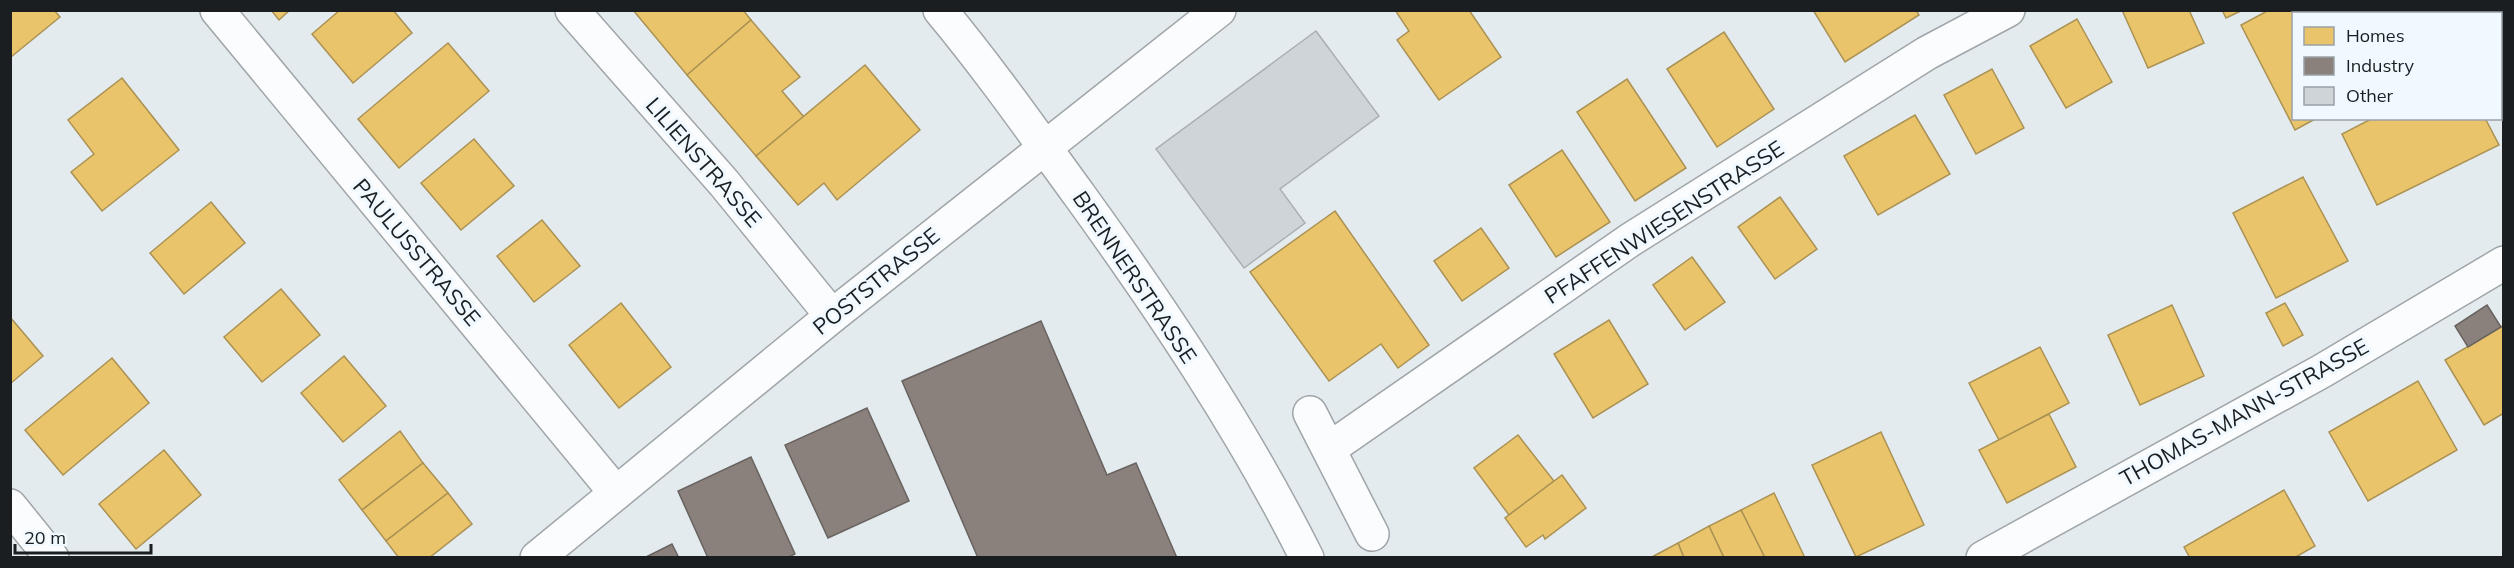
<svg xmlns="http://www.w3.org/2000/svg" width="2514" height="568" font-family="Mulish,sans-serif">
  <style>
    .homes { fill: #e9c46a; stroke: #ab9254; stroke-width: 1.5 }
    .industry { fill: #8a817c; stroke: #686360; stroke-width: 1.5 }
    .building { fill: #cfd4d8; stroke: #aaafb2; stroke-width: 1.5 }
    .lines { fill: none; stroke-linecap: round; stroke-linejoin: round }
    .street-casing { stroke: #a0a5a8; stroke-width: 36 }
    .secondary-casing { stroke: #a0a5a8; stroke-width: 36 }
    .street { stroke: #fbfcfd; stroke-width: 33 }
    .secondary { stroke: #fbfcfd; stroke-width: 33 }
    .labels { text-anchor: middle; stroke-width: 6; stroke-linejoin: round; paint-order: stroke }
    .street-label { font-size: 22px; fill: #1a1e20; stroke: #f0f9ff }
  </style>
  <rect width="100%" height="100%" fill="#e4ebef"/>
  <!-- homes -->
  <g class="homes">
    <polygon points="10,10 54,10 60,17 11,57"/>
    <polygon points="271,10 290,10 279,20"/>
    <polygon points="340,10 393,10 412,33 353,83 312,34"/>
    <polygon points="633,10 743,10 751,20 687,75"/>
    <polygon points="1395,10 1469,10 1501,57 1439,100 1397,40 1409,31"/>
    <polygon points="1813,10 1916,10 1919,15 1845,62"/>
    <polygon points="2122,10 2189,10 2204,43 2148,68"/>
    <polygon points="2222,10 2243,10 2226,18"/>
    <polygon points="2269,10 2333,10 2335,14 2294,14 2294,118 2317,118 2295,130 2241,25"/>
    <polygon points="2363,10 2434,10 2436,14 2360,14"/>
    <polygon points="2077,19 2112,82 2066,108 2030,46"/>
    <polygon points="751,20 800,77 782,91 804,117 756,156 687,75"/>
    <polygon points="1724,32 1774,109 1717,147 1667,69"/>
    <polygon points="448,43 489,91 399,168 358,119"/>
    <polygon points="865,65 920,130 837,200 824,183 798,205 756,156"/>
    <polygon points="1992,69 2024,128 1976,154 1944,95"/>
    <polygon points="122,78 179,150 102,211 71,172 94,154 68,120"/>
    <polygon points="1627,79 1686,168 1635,201 1577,112"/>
    <polygon points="1915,115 1950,174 1878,215 1844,156"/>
    <polygon points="2373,118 2485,118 2499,145 2377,205 2342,134"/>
    <polygon points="474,139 514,186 461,230 421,183"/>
    <polygon points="1562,150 1610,222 1556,257 1509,185"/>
    <polygon points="2303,177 2348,261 2276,298 2233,213"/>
    <polygon points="1780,197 1817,249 1775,279 1738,227"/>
    <polygon points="211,202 245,243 184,294 150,253"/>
    <polygon points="1335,211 1429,345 1398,368 1381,344 1329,381 1250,272"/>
    <polygon points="542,220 580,266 534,302 497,256"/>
    <polygon points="1481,228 1509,268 1462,301 1434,261"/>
    <polygon points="1692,257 1725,302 1685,330 1653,285"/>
    <polygon points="281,289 320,335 262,382 224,337"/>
    <polygon points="621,303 671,367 619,408 569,345"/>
    <polygon points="2285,303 2303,335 2283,346 2266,313"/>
    <polygon points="2172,305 2204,376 2140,405 2108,335"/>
    <polygon points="10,317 43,356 10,384"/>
    <polygon points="1609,320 1648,384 1593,418 1554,354"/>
    <polygon points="2504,325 2504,413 2484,425 2445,360"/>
    <polygon points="2040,347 2069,403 1999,440 1969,383"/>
    <polygon points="344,356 386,406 343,442 301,393"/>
    <polygon points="112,358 149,403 63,475 25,430"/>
    <polygon points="2418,381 2457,450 2368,501 2329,432"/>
    <polygon points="2049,414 2076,467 2007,503 1979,450"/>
    <polygon points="400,431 423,463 362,510 339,480"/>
    <polygon points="1881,432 1924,525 1856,557 1812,465"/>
    <polygon points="1518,435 1554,481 1509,515 1474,468"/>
    <polygon points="164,450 201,495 136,549 99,504"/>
    <polygon points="423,463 448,493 386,541 362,510"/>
    <polygon points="1562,475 1586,508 1545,539 1543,535 1526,547 1505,518"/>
    <polygon points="2284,490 2315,546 2294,558 2190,558 2184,547"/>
    <polygon points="448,493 472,524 429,558 399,558 386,541"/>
    <polygon points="1774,493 1805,558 1765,558 1741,510"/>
    <polygon points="1741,510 1765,558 1724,558 1709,526"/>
    <polygon points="1709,526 1724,558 1684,558 1678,543"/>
    <polygon points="1678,543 1684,558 1650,558"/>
  </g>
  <!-- industry -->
  <g class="industry">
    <polygon points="2487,305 2501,327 2468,347 2455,326"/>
    <polygon points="1041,321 1107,475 1136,463 1177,558 978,558 902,381"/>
    <polygon points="867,408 909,501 828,538 785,445"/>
    <polygon points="751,457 795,554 787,558 708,558 678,491"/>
    <polygon points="672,544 679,558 644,558"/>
  </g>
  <!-- building -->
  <polygon class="building" points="1316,31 1379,116 1280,189 1305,223 1244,268 1156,149"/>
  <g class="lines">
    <!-- street casing -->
    <g class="street-casing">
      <g id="street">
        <polyline points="217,10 616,493"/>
        <polyline points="572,10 724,183 832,316"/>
        <polyline points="2478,10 2479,14"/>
        <polyline points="2500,33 2504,31"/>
        <polyline points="2500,70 2504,78"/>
        <polyline points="1310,413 1372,534"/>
        <polyline points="1329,449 1630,240 1927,53 2008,10"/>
        <polyline points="10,506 52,558"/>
        <polyline points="537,558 832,316 1219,10"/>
        <polyline points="1983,558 2322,371 2504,263"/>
      </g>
    </g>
    <!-- secondary casing -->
    <g class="secondary-casing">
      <path id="secondary" d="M940,10C990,70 1034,133 1080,196C1163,311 1243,430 1307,558"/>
    </g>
    <!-- street -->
    <use href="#street" class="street"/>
    <!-- secondary -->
    <use href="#secondary" class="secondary"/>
  </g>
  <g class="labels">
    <!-- street labels -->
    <g class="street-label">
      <text transform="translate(704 162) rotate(49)" y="8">LILIENSTRASSE</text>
      <text transform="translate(1664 222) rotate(-33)" y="8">PFAFFENWIESENSTRASSE</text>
      <text transform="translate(417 252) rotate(50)" y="8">PAULUSSTRASSE</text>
      <text transform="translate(1135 277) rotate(56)" y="8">BRENNERSTRASSE</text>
      <text transform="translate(876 281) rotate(-39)" y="8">POSTSTRASSE</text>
      <text transform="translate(2244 412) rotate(-29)" y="8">THOMAS-MANN-STRASSE</text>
    </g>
  </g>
  <!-- border -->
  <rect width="2514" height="568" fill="none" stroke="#1a1e20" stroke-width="24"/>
  <!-- legend -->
  <rect x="2292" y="12" width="210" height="108" fill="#f0f9ff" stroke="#9aa1a6" stroke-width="1.5"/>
  <rect x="2304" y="27" width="30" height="18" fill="#e9c46a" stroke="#9aa1a6" stroke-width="1.5"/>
  <text x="2346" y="42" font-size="18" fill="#1a1e20">Homes</text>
  <rect x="2304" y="57" width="30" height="18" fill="#8a817c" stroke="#9aa1a6" stroke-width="1.5"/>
  <text x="2346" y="72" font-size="18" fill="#1a1e20">Industry</text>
  <rect x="2304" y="87" width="30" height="18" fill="#cfd4d8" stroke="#9aa1a6" stroke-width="1.5"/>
  <text x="2346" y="102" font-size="18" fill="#1a1e20">Other</text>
  <!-- scale -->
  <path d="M15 544v9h136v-9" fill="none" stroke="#1a1e20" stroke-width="3"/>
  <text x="24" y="544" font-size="18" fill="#1a1e20" stroke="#f0f9ff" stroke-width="4.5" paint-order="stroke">20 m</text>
</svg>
